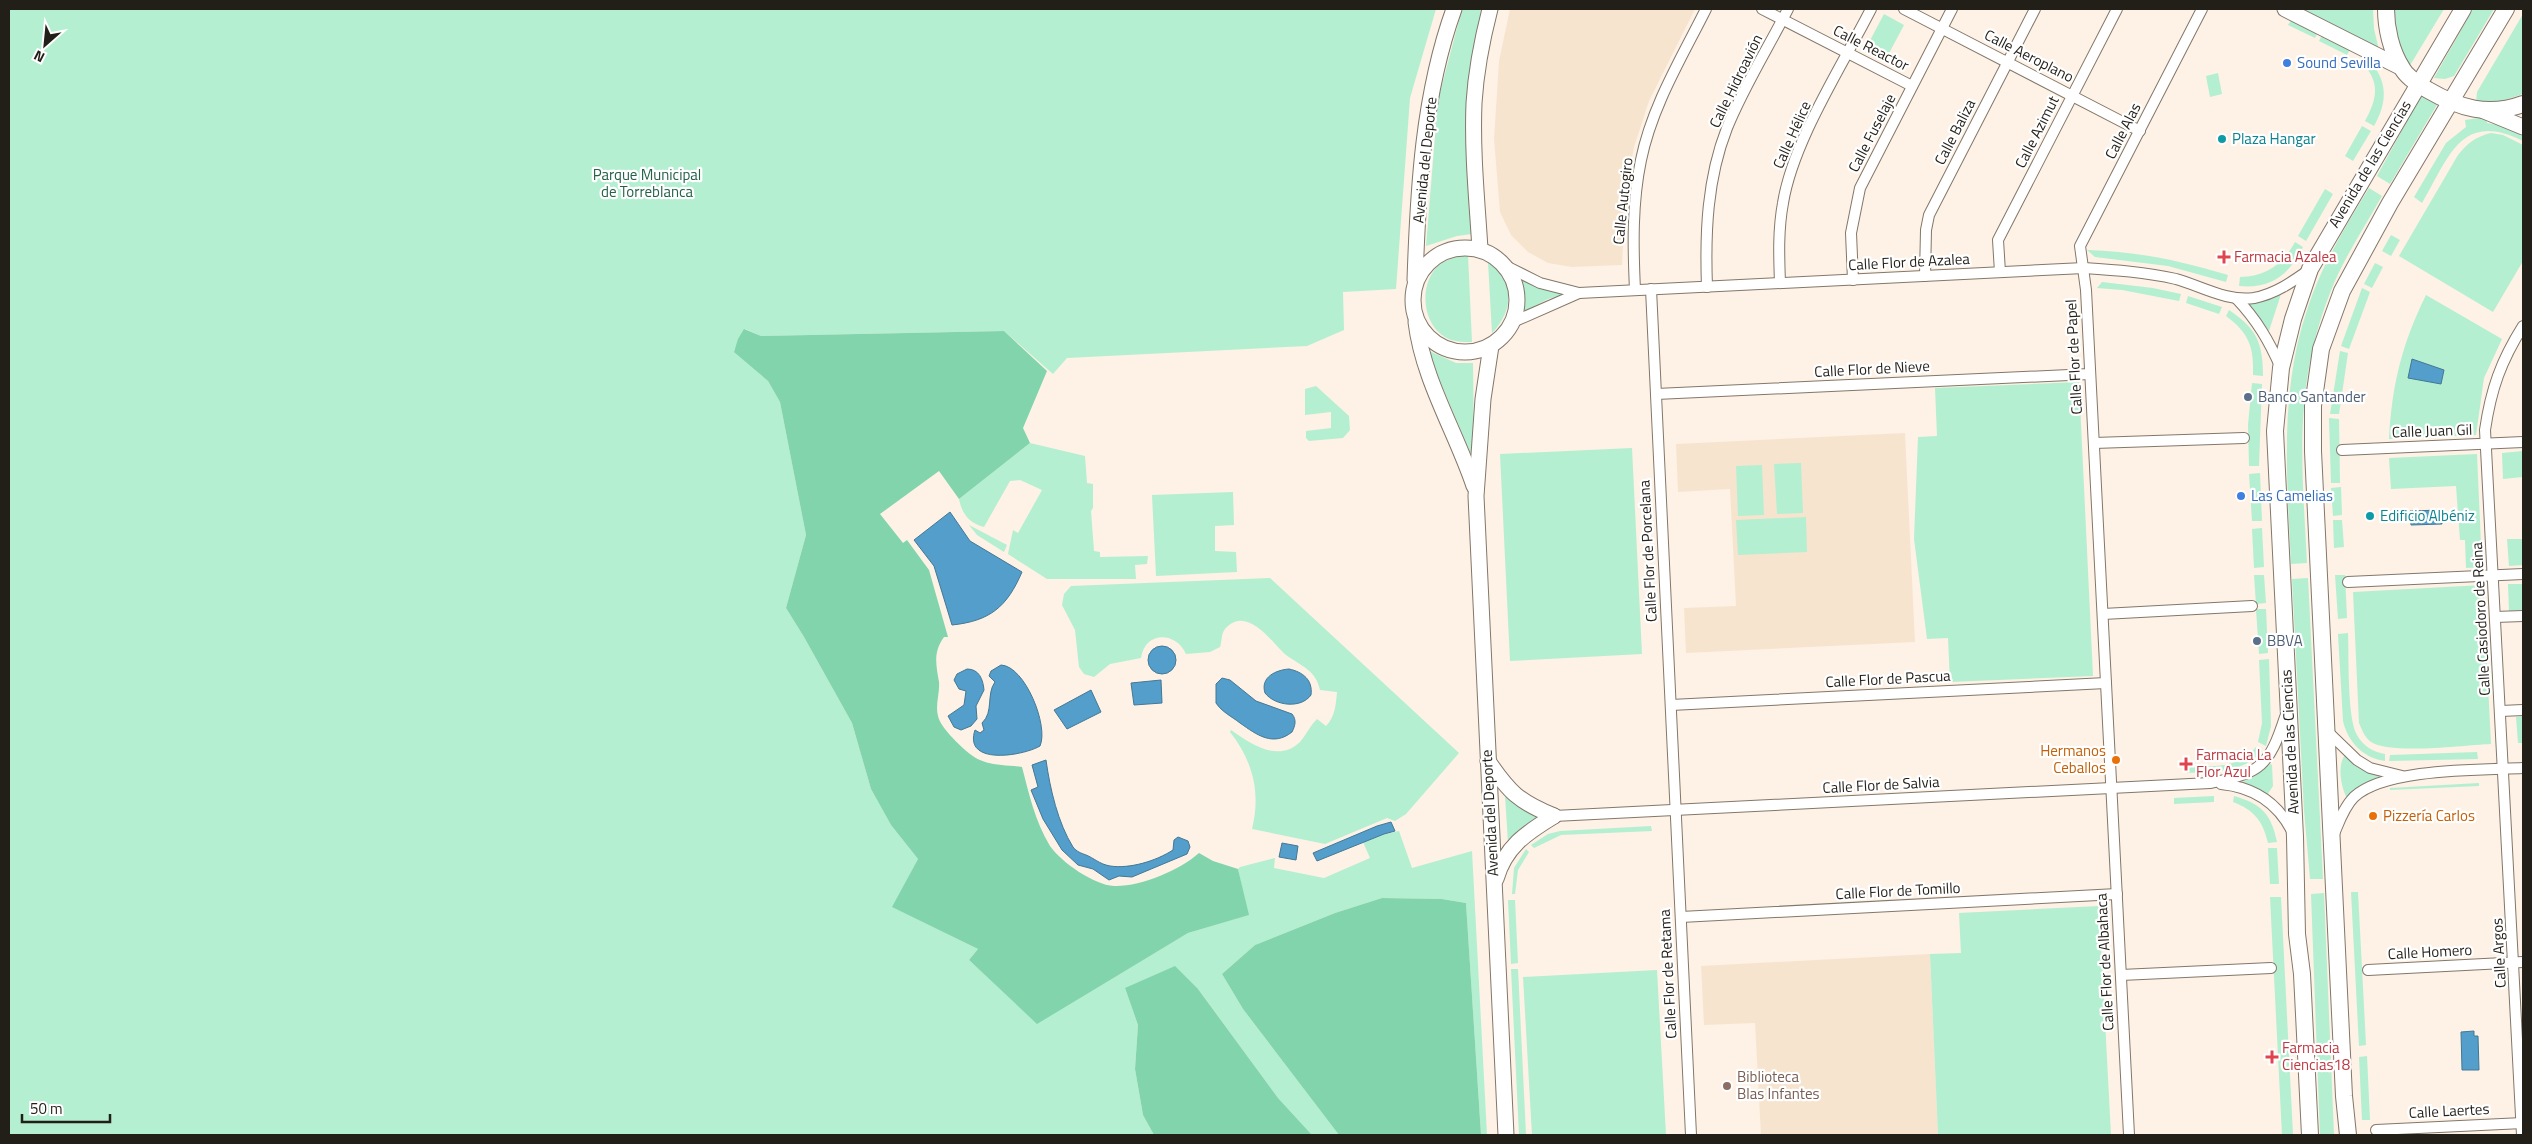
<svg xmlns="http://www.w3.org/2000/svg" width="2532" height="1144" font-family="'Titillium Web',sans-serif">
  <style>
    .built { fill: #f7e4ce }
    .green { fill: #b4efd1 }
    .forest { fill: #81d4ac }
    .water { fill: #539eca; stroke: #447895 }
    .lines { fill: none; stroke-linecap: round; stroke-linejoin: round }
    .street-casing { stroke: #837769; stroke-width: 12 }
    .secondary-casing { stroke: #837769; stroke-width: 17 }
    .primary-casing { stroke: #837769; stroke-width: 18 }
    .street { stroke: #fff; stroke-width: 10 }
    .secondary { stroke: #fff; stroke-width: 15 }
    .primary { stroke: #fff; stroke-width: 16 }
    .shop-dot { fill: #3f7fe0; stroke: #fff; stroke-width: 2 }
    .culture-dot { fill: #0f9aa8; stroke: #fff; stroke-width: 2 }
    .health-dot { fill: #e0444e; stroke: #fff; stroke-width: 2 }
    .service-dot { fill: #5c6f8a; stroke: #fff; stroke-width: 2 }
    .food-dot { fill: #e8710a; stroke: #fff; stroke-width: 2 }
    .education-dot { fill: #8d6e63; stroke: #fff; stroke-width: 2 }
    .labels { text-anchor: middle; stroke-width: 4.5; stroke-linejoin: round; paint-order: stroke }
    .street-label { font-size: 15px; fill: #221e18; stroke: #fff }
    .shop-label { font-size: 15px; fill: #366cbe; stroke: #fff; text-anchor: start }
    .culture-label { font-size: 15px; fill: #0d838f; stroke: #fff; text-anchor: start }
    .park-label { font-size: 15px; fill: #246147; stroke: #fff }
    .health-label { font-size: 15px; fill: #be3a42; stroke: #fff; text-anchor: start }
    .service-label { font-size: 15px; fill: #4e5e75; stroke: #fff; text-anchor: start }
    .food-label { font-size: 15px; fill: #c56008; stroke: #fff; text-anchor: end }
    .education-label { font-size: 15px; fill: #785e54; stroke: #fff; text-anchor: start }
  </style>
  <rect width="100%" height="100%" fill="#fdf2e5"/>
  <!-- built -->
  <g class="built">
    <polygon points="1510,9 1695,9 1649,101 1634,147 1626,190 1622,265 1572,267 1548,263 1528,252 1511,235 1500,212 1494,139 1499,61"/>
    <polygon points="1905,433 1915,642 1686,653 1684,608 1736,606 1730,489 1678,492 1676,444"/>
    <polygon points="1930,954 1938,1135 1761,1135 1755,1023 1704,1025 1701,966"/>
  </g>
  <!-- green -->
  <g class="green">
    <polygon points="9,9 1436,9 1410,98 1396,289 1343,292 1344,330 1307,346 1067,358 1053,374 1004,331 761,336 745,329 734,351 768,381 780,402 806,535 786,608 804,637 852,723 871,789 891,825 918,859 893,907 978,949 969,960 1037,1023 1188,933 1248,915 1238,869 1240,867 1275,858 1274,868 1324,878 1370,858 1363,842 1384,834 1399,831 1412,868 1472,851 1487,1135 1481,1135 1466,903 1442,899 1382,898 1335,913 1255,945 1222,974 1243,1009 1339,1135 1312,1135 1278,1098 1198,989 1125,988 1138,1025 1135,1069 1143,1115 1154,1135 9,1135"/>
    <polygon points="1462,9 1482,9 1473,50 1467,103 1472,234 1457,236 1426,246 1438,100"/>
    <polygon points="2299,9 2373,9 2374,29 2379,50"/>
    <polygon points="2393,9 2444,9 2409,67 2397,43"/>
    <polygon points="2473,9 2494,9 2454,76 2445,79 2434,78"/>
    <polygon points="1884,14 1904,25 1887,57 1866,48"/>
    <polygon points="2523,14 2523,94 2495,103 2476,103 2477,92"/>
    <polygon points="2292,19 2318,32 2315,38 2288,25"/>
    <polygon points="2322,35 2350,49 2347,55 2319,41"/>
    <path d="M2368,59C2388,80 2388,102 2374,126L2365,121C2376,101 2381,84 2364,65Z"/>
    <polygon points="2218,73 2222,94 2210,97 2206,76"/>
    <polygon points="2422,94 2438,103 2390,184 2377,176"/>
    <path d="M2486,117L2487,123L2508,127L2523,135V141C2461,110 2449,157 2422,203L2414,197L2446,143L2466,127L2465,120Z"/>
    <polygon points="2362,126 2371,131 2353,161 2345,156"/>
    <path d="M2491,133L2503,135L2523,145V261L2493,312L2399,256L2458,155C2468,143 2475,137 2491,133Z"/>
    <path d="M2369,188L2382,196C2364,228 2343,259 2330,293C2293,388 2302,465 2307,563L2291,564C2287,476 2279,391 2308,307C2322,264 2346,226 2369,188Z"/>
    <polygon points="2325,189 2333,194 2306,241 2298,236"/>
    <polygon points="2391,235 2400,240 2391,256 2382,251"/>
    <path d="M2295,242L2303,247C2289,275 2271,289 2239,286L2240,277C2267,276 2282,265 2295,242Z"/>
    <path d="M2087,250C2135,251 2182,261 2228,275L2226,282L2168,266L2095,257Z"/>
    <path d="M1468,255L1472,342C1463,342 1453,342 1445,337C1423,324 1419,287 1436,268C1444,259 1457,257 1468,255Z"/>
    <path d="M1488,262C1515,282 1514,310 1492,333Z"/>
    <polygon points="2375,263 2383,267 2372,288 2364,284"/>
    <polygon points="1522,280 1562,293 1562,295 1548,299 1523,312"/>
    <polygon points="2102,282 2153,288 2181,294 2179,301 2122,290 2097,288"/>
    <polygon points="2362,288 2370,292 2349,349 2341,346"/>
    <polygon points="2281,294 2269,331 2253,309 2242,301"/>
    <path d="M2426,295L2502,339L2484,378L2476,435L2389,439C2392,384 2402,344 2426,295Z"/>
    <polygon points="2188,296 2222,307 2219,314 2186,303"/>
    <path d="M2229,310C2257,329 2263,343 2263,376L2253,375C2254,347 2249,333 2226,316Z"/>
    <polygon points="1427,350 1456,363 1473,363 1474,451 1470,453"/>
    <polygon points="2340,351 2348,353 2339,414 2330,414"/>
    <polygon points="2079,382 2093,676 1950,682 1948,638 1927,639 1914,539 1918,437 1937,436 1935,388"/>
    <polygon points="2252,383 2262,384 2259,466 2249,466 2248,425"/>
    <polygon points="1316,386 1349,416 1350,430 1343,438 1309,441 1306,438 1306,431 1331,428 1331,412 1305,415 1305,389"/>
    <polygon points="2329,418 2339,419 2340,483 2331,483"/>
    <path d="M1030,443L1085,456L1087,483L1093,484V508L1091,511L1094,551L1100,552V557L1148,556L1147,564L1135,565L1136,579H1047L1008,554L1013,530L1018,533L1042,490L1020,480L1010,481L984,527C969,523 962,514 959,499Z"/>
    <polygon points="1632,448 1642,654 1510,661 1500,454"/>
    <polygon points="2523,451 2523,477 2503,479 2502,453"/>
    <polygon points="2477,454 2482,567 2466,568 2465,540 2460,540 2456,486 2391,489 2389,458"/>
    <polygon points="1801,463 1803,513 1777,514 1774,464"/>
    <polygon points="1762,465 1764,515 1738,516 1736,466"/>
    <polygon points="2260,473 2262,521 2252,521 2249,474"/>
    <polygon points="2341,487 2342,515 2333,516 2331,488"/>
    <polygon points="1233,492 1234,525 1215,526 1215,551 1236,552 1237,572 1156,576 1152,495"/>
    <polygon points="1806,517 1807,552 1738,555 1736,520"/>
    <polygon points="2333,520 2342,520 2344,547 2334,548"/>
    <polygon points="969,525 1007,545 1004,552 977,535"/>
    <polygon points="2262,528 2264,567 2254,568 2252,529"/>
    <polygon points="2507,539 2523,539 2523,565 2509,566"/>
    <polygon points="2254,575 2264,575 2266,603 2256,604"/>
    <polygon points="2335,575 2345,575 2347,618 2338,619"/>
    <path d="M1270,578L1459,753L1406,814L1395,821L1387,818L1325,844L1252,829C1261,793 1253,761 1230,732L1231,730C1251,744 1278,763 1300,742C1306,735 1310,726 1317,719L1326,726C1335,717 1336,704 1337,692L1320,690C1316,670 1301,666 1286,655C1272,643 1247,604 1225,629C1221,634 1222,641 1220,647L1210,652L1186,654C1176,631 1145,631 1141,658L1110,664L1094,677L1084,674L1079,667L1075,630L1062,605L1064,594L1071,586Z"/>
    <polygon points="2308,578 2323,879 2310,879 2304,810 2292,579"/>
    <polygon points="2508,584 2523,584 2523,610 2509,611"/>
    <path d="M2483,585L2491,744C2464,745 2392,755 2371,742C2365,738 2362,730 2359,723L2353,592Z"/>
    <polygon points="2256,609 2266,609 2268,653 2259,654"/>
    <path d="M2348,633C2349,656 2347,718 2357,735C2363,746 2373,752 2385,754V761C2363,758 2348,742 2343,721L2338,634Z"/>
    <polygon points="2269,659 2271,726 2266,746 2258,742 2262,723 2259,660"/>
    <polygon points="2523,716 2523,743 2518,743 2516,717"/>
    <path d="M2256,747L2262,751C2241,774 2216,771 2187,773V767C2213,766 2238,769 2256,747Z"/>
    <polygon points="2477,752 2478,759 2389,761 2390,755"/>
    <path d="M2345,755L2380,774V776L2360,786L2347,798C2341,788 2337,765 2345,755Z"/>
    <polygon points="2270,764 2272,765 2273,786 2267,795 2240,783 2255,776"/>
    <polygon points="2479,783 2479,786 2390,790 2390,788"/>
    <polygon points="1505,795 1527,812 1542,817 1508,843"/>
    <polygon points="2214,796 2214,802 2174,804 2174,798"/>
    <path d="M2234,796C2262,804 2271,814 2277,842L2268,843C2263,821 2254,810 2233,802Z"/>
    <polygon points="1651,826 1652,831 1561,835 1534,848 1531,845 1548,834 1560,831"/>
    <polygon points="2268,848 2277,848 2279,884 2270,884"/>
    <polygon points="1526,849 1529,852 1518,870 1515,894 1512,894 1514,868"/>
    <polygon points="2351,892 2358,892 2366,1045 2359,1046"/>
    <polygon points="2324,893 2334,1135 2320,1135 2311,894"/>
    <polygon points="2270,897 2281,897 2293,1135 2282,1135"/>
    <polygon points="1508,900 1515,900 1518,963 1511,964"/>
    <polygon points="2099,906 2111,1135 1938,1135 1930,954 1961,953 1959,913"/>
    <polygon points="1511,969 1518,969 1526,1135 1519,1135"/>
    <polygon points="1657,970 1666,1135 1532,1135 1523,977"/>
    <polygon points="2367,1056 2370,1120 2362,1120 2359,1057"/>
  </g>
  <!-- forest -->
  <g class="forest">
    <path d="M744,329L761,336L1004,331L1047,371L1023,428L1030,443L959,499L939,471L880,514L903,543L907,540L929,570L948,637H944C933,652 936,665 939,682C940,693 935,705 938,716C940,728 969,756 980,760C993,766 1009,765 1022,767C1029,794 1035,821 1050,846C1061,862 1094,885 1114,886C1140,887 1180,870 1199,853L1213,861L1238,869L1249,915L1188,933L1037,1024L969,960L978,949L892,907L918,859L891,825L871,789L852,723L804,637L786,608L806,535L780,402L768,381L734,352L738,339Z"/>
    <polygon points="1382,898 1442,899 1466,903 1481,1135 1339,1135 1243,1009 1222,974 1255,945 1335,913"/>
    <polygon points="1175,966 1198,989 1278,1098 1312,1135 1154,1135 1143,1115 1135,1069 1138,1025 1125,988"/>
  </g>
  <!-- water -->
  <g class="water">
    <polygon points="2412,359 2444,370 2441,384 2408,378"/>
    <polygon points="2441,510 2442,524 2411,525 2410,511"/>
    <path d="M950,512L970,541L1022,572C1007,607 990,621 952,625L934,566L914,540Z"/>
    <circle cx="1162" cy="660" r="14"/>
    <path d="M1001,665C1025,666 1049,726 1040,746C1023,756 963,766 975,730L980,733L984,730L982,723C994,712 986,694 995,682L989,676L991,671Z"/>
    <path d="M967,669C979,669 983,679 984,690L976,706L977,719L971,726L961,730L954,727L948,716L964,705L966,691L959,689L954,680L957,674Z"/>
    <path d="M1289,669C1303,672 1313,680 1311,695C1301,709 1275,706 1265,693C1260,677 1276,670 1289,669Z"/>
    <path d="M1222,678L1230,680L1256,701L1292,714C1297,720 1295,726 1292,732C1273,747 1257,735 1240,723C1231,716 1222,712 1216,703V684Z"/>
    <polygon points="1161,680 1162,703 1134,705 1131,683"/>
    <polygon points="1091,690 1101,712 1067,729 1054,710"/>
    <path d="M1046,760C1050,789 1058,823 1073,847C1077,852 1081,853 1086,855C1094,858 1099,864 1110,866C1130,869 1156,861 1173,850L1174,840L1178,837L1188,841L1190,847L1187,854L1132,877L1119,876L1109,880L1093,869L1078,865L1062,850L1043,819L1031,790L1038,787L1032,765Z"/>
    <polygon points="1391,822 1395,831 1384,834 1317,861 1313,853 1377,826"/>
    <polygon points="1282,843 1298,846 1296,860 1279,857"/>
    <polygon points="2474,1031 2474,1036 2478,1036 2479,1070 2462,1070 2461,1032"/>
  </g>
  <g class="lines">
    <!-- street casing -->
    <g class="street-casing">
      <g id="street">
        <polyline points="1762,9 1912,86"/>
        <polyline points="1904,9 2140,131"/>
        <path d="M1506,266L1540,283L1579,293L2084,268C2115,270 2145,272 2176,279C2201,286 2228,302 2254,298C2275,294 2292,282 2309,270"/>
        <polyline points="2000,272 1998,240 2117,9"/>
        <polyline points="1925,276 1926,230 1929,215 2035,9"/>
        <polyline points="1853,280 1851,233 1860,188 1952,9"/>
        <path d="M1780,283C1779,256 1778,230 1783,203C1793,141 1842,66 1871,9"/>
        <path d="M1707,287C1705,233 1707,179 1727,128C1743,88 1768,48 1788,9"/>
        <polyline points="1651,289 1691,1135"/>
        <path d="M1635,290C1633,247 1632,203 1641,160C1652,106 1682,57 1706,9"/>
        <path d="M2236,298C2257,320 2269,341 2281,368"/>
        <polyline points="1513,322 1579,293"/>
        <polyline points="1656,394 2090,374"/>
        <polyline points="2094,443 2244,438"/>
        <polyline points="2342,450 2523,442"/>
        <polyline points="2348,582 2523,574"/>
        <polyline points="2103,614 2252,606"/>
        <polyline points="2495,617 2523,616"/>
        <polyline points="1671,705 2106,683"/>
        <polyline points="2501,711 2523,710"/>
        <polyline points="2327,731 2357,760 2370,768 2402,776"/>
        <path d="M2221,784C2253,787 2277,802 2292,831"/>
        <path d="M1554,816L2210,783C2261,773 2269,766 2285,717"/>
        <path d="M2334,834C2339,822 2344,807 2354,797C2385,768 2480,770 2523,768"/>
        <polyline points="1681,917 2117,894"/>
        <polyline points="2368,970 2523,962"/>
        <polyline points="2121,975 2271,968"/>
        <polyline points="2376,1130 2523,1123"/>
        <polyline points="2129,1135 2086,290 2080,246 2202,9"/>
        <path d="M2522,1135L2485,430C2491,389 2501,361 2523,326"/>
      </g>
    </g>
    <!-- secondary casing -->
    <g class="secondary-casing">
      <g id="secondary">
        <polyline points="2285,9 2402,68"/>
        <polyline points="2484,111 2523,127"/>
        <circle cx="1465" cy="300" r="52"/>
        <path d="M1480,249C1477,200 1472,152 1474,103C1476,71 1482,40 1490,9"/>
        <path d="M1415,280C1418,189 1423,95 1454,9"/>
        <path d="M1416,322C1423,380 1456,432 1474,486"/>
        <polyline points="1491,346 1483,399 1476,496 1506,1135"/>
        <path d="M1488,761C1509,792 1519,802 1554,816"/>
        <path d="M1496,879C1505,847 1526,833 1554,816"/>
      </g>
    </g>
    <!-- primary casing -->
    <g class="primary-casing">
      <g id="primary">
        <path d="M2386,9C2386,28 2391,51 2402,68C2407,78 2419,84 2428,90C2459,108 2488,117 2523,104"/>
        <polyline points="2310,1135 2302,974 2297,934 2295,837 2275,431 2281,368 2293,319 2310,269 2463,9"/>
        <polyline points="2348,1135 2344,1096 2313,451 2313,406 2321,349 2342,291 2390,203 2506,9"/>
      </g>
    </g>
    <!-- street -->
    <use href="#street" class="street"/>
    <!-- secondary -->
    <use href="#secondary" class="secondary"/>
    <!-- primary -->
    <use href="#primary" class="primary"/>
  </g>
  <!-- markers -->
  <g class="shop-dot">
    <circle cx="2287" cy="63" r="5"/>
    <circle cx="2241" cy="496" r="5"/>
  </g>
  <g class="culture-dot">
    <circle cx="2222" cy="139" r="5"/>
    <circle cx="2370" cy="516" r="5"/>
  </g>
  <g class="health-dot">
    <path d="M2221.5 249.5h5v5h5v5h-5v5h-5v-5h-5v-5h5z"/>
    <path d="M2183.5 756.5h5v5h5v5h-5v5h-5v-5h-5v-5h5z"/>
    <path d="M2269.5 1049.5h5v5h5v5h-5v5h-5v-5h-5v-5h5z"/>
  </g>
  <g class="service-dot">
    <circle cx="2248" cy="397" r="5"/>
    <circle cx="2257" cy="641" r="5"/>
  </g>
  <g class="food-dot">
    <circle cx="2116" cy="760" r="5"/>
    <circle cx="2373" cy="816" r="5"/>
  </g>
  <circle class="education-dot" cx="1727" cy="1086" r="5"/>
  <g class="labels">
    <!-- street labels -->
    <g class="street-label">
      <text transform="translate(1871 48) rotate(27)" y="5">Calle Reactor</text>
      <text transform="translate(2029 56) rotate(27)" y="5">Calle Aeroplano</text>
      <text transform="translate(1736 81) rotate(-64)" y="5">Calle Hidroavión</text>
      <text transform="translate(2123 131) rotate(-63)" y="5">Calle Alas</text>
      <text transform="translate(1955 132) rotate(-63)" y="5">Calle Baliza</text>
      <text transform="translate(2037 132) rotate(-63)" y="5">Calle Azimut</text>
      <text transform="translate(1872 133) rotate(-63)" y="5">Calle Fuselaje</text>
      <text transform="translate(1792 135) rotate(-66)" y="5">Calle Hélice</text>
      <text transform="translate(1425 160) rotate(-84)" y="5">Avenida del Deporte</text>
      <text transform="translate(2370 164) rotate(-59)" y="5">Avenida de las Ciencias</text>
      <text transform="translate(1623 201) rotate(-84)" y="5">Calle Autogiro</text>
      <text transform="translate(1909 262) rotate(-3)" y="5">Calle Flor de Azalea</text>
      <text transform="translate(2074 357) rotate(-93)" y="5">Calle Flor de Papel</text>
      <text transform="translate(1872 369) rotate(-3)" y="5">Calle Flor de Nieve</text>
      <text transform="translate(2432 431) rotate(-2)" y="5">Calle Juan Gil</text>
      <text transform="translate(1648 551) rotate(-93)" y="5">Calle Flor de Porcelana</text>
      <text transform="translate(2481 619) rotate(-93)" y="5">Calle Casiodoro de Reina</text>
      <text transform="translate(1888 679) rotate(-3)" y="5">Calle Flor de Pascua</text>
      <text transform="translate(2290 742) rotate(-93)" y="5">Avenida de las Ciencias</text>
      <text transform="translate(1881 785) rotate(-3)" y="5">Calle Flor de Salvia</text>
      <text transform="translate(1490 813) rotate(-93)" y="5">Avenida del Deporte</text>
      <text transform="translate(1898 891) rotate(-3)" y="5">Calle Flor de Tomillo</text>
      <text transform="translate(2430 952) rotate(-3)" y="5">Calle Homero</text>
      <text transform="translate(2499 953) rotate(-93)" y="5">Calle Argos</text>
      <text transform="translate(2105 962) rotate(-93)" y="5">Calle Flor de Albahaca</text>
      <text transform="translate(1668 974) rotate(-93)" y="5">Calle Flor de Retama</text>
      <text transform="translate(2449 1111) rotate(-3)" y="5">Calle Laertes</text>
    </g>
    <!-- shop labels -->
    <g class="shop-label">
      <text x="2297" y="68">Sound Sevilla</text>
      <text x="2251" y="501">Las Camelias</text>
    </g>
    <!-- culture labels -->
    <g class="culture-label">
      <text x="2232" y="144">Plaza Hangar</text>
      <text x="2380" y="521">Edificio Albéniz</text>
    </g>
    <!-- park labels -->
    <g class="park-label">
      <text x="647" y="180">Parque Municipal<tspan x="647" dy="17">de Torreblanca</tspan></text>
    </g>
    <!-- health labels -->
    <g class="health-label">
      <text x="2234" y="262">Farmacia Azalea</text>
      <text x="2196" y="760">Farmacia La<tspan x="2196" dy="17">Flor Azul</tspan></text>
      <text x="2282" y="1053">Farmacia<tspan x="2282" dy="17">Ciencias18</tspan></text>
    </g>
    <!-- service labels -->
    <g class="service-label">
      <text x="2258" y="402">Banco Santander</text>
      <text x="2267" y="646">BBVA</text>
    </g>
    <!-- food labels -->
    <g class="food-label">
      <text x="2106" y="756">Hermanos<tspan x="2106" dy="17">Ceballos</tspan></text>
      <text x="2383" y="821" text-anchor="start">Pizzería Carlos</text>
    </g>
    <!-- education labels -->
    <g class="education-label">
      <text x="1737" y="1082">Biblioteca<tspan x="1737" dy="17">Blas Infantes</tspan></text>
    </g>
  </g>
  <!-- border -->
  <rect width="2532" height="1144" fill="none" stroke="#221e18" stroke-width="20"/>
  <!-- north arrow -->
  <g transform="translate(45 45) rotate(207)" stroke="#ffffff" stroke-width="4" paint-order="stroke">
  <path d="M0-4L9 19L0 12L-9 19Z" fill="#221e18"/>
  <text y="-8" font-size="14" font-weight="bold" text-anchor="middle" fill="#221e18">N</text>
  </g>
  <!-- scale -->
  <path d="M22 1114v8h88v-8" fill="none" stroke="#221e18" stroke-width="2.5"/>
  <text x="30" y="1114" font-size="15" fill="#221e18" stroke="#ffffff" stroke-width="4" paint-order="stroke">50 m</text>
</svg>
